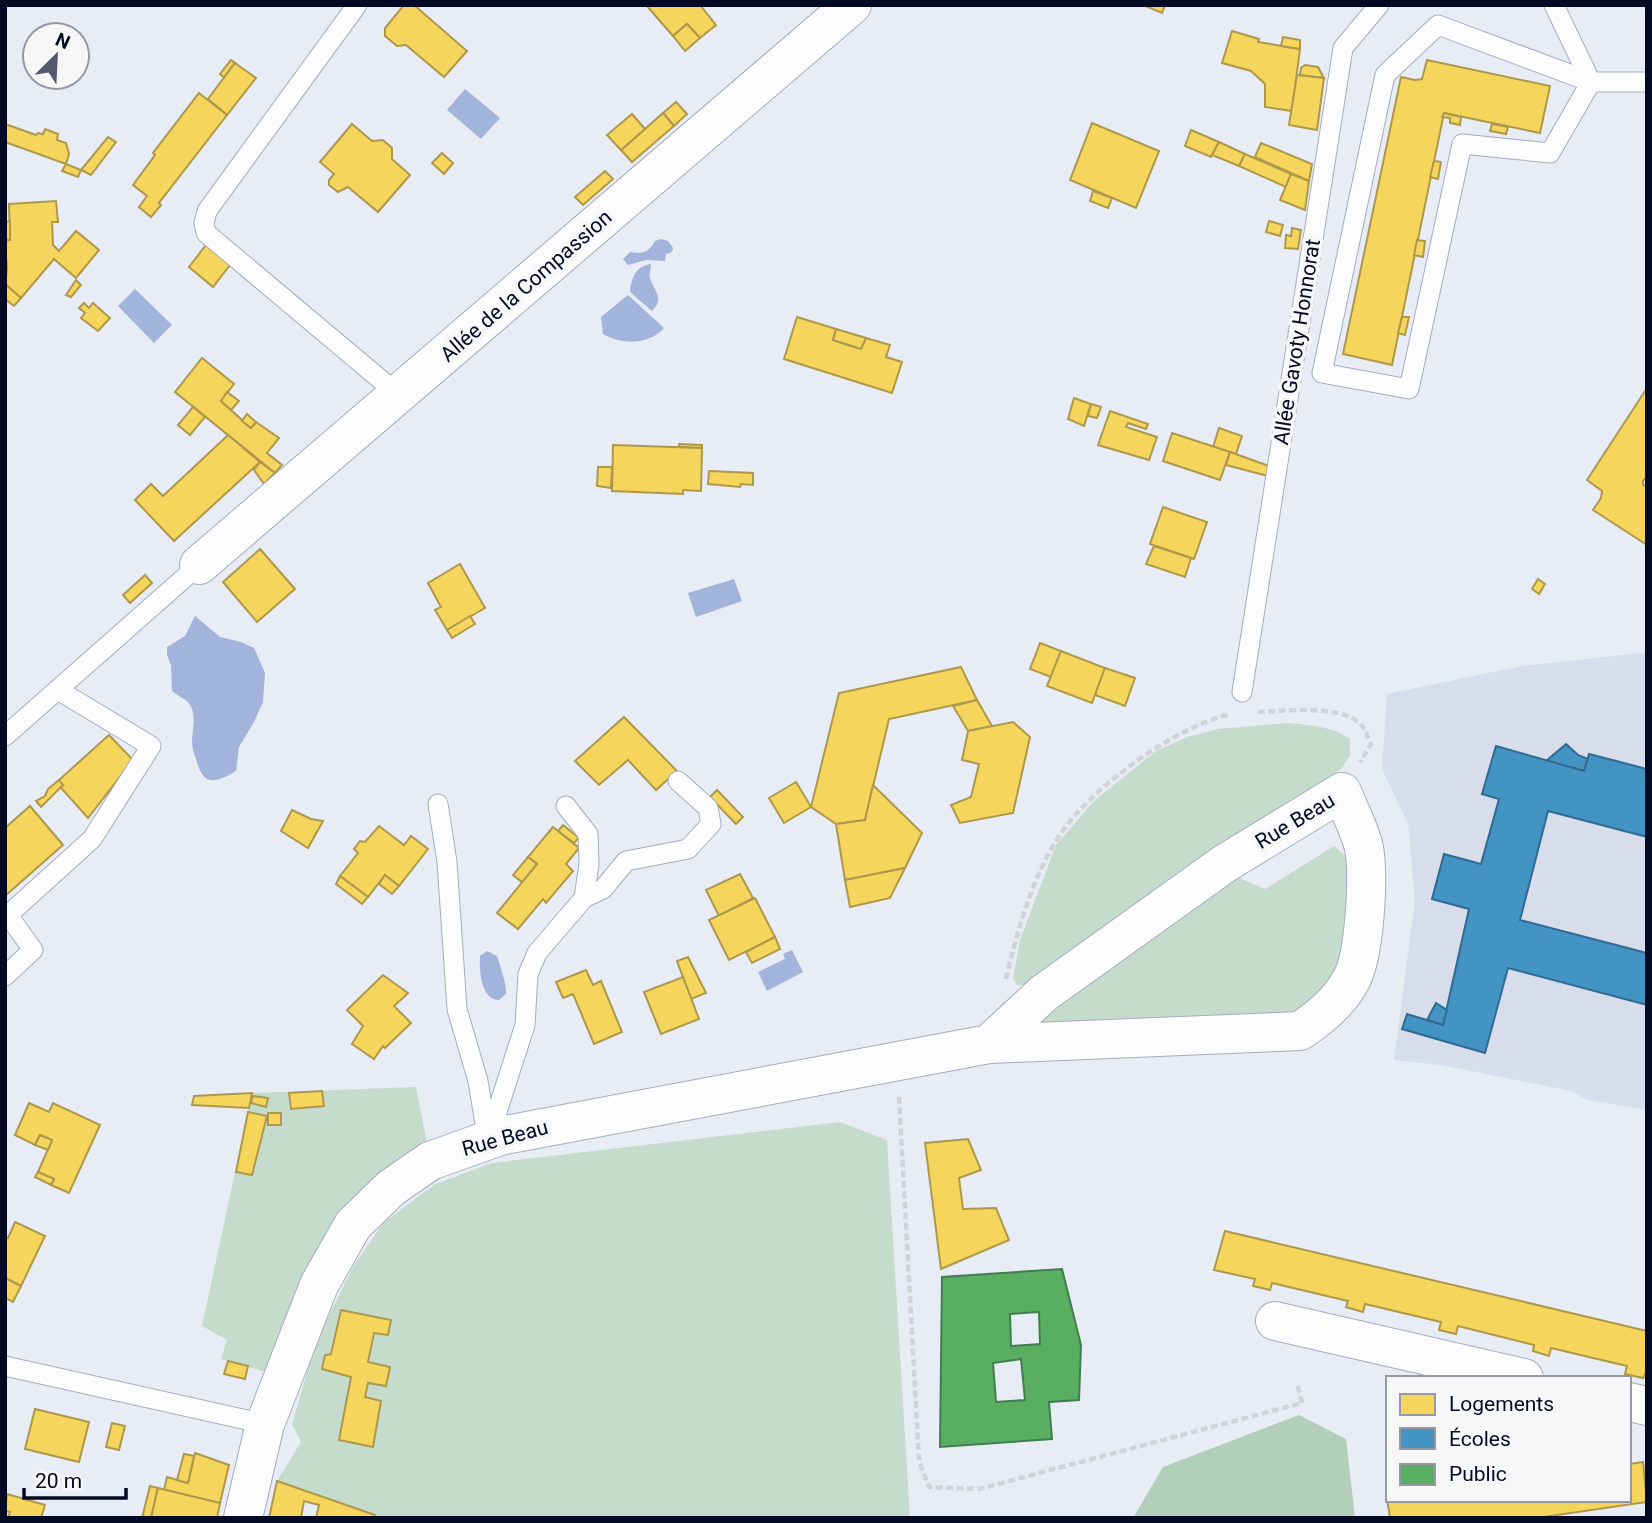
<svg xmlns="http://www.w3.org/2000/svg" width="1652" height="1523" font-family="Roboto,sans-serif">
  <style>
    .built { fill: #d7ddea }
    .green { fill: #c5dccc }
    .forest { fill: #b2cfba }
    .water { fill: #a2b3dc }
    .homes { fill: #f6d55c; stroke: #ad984b; stroke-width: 2 }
    .schools { fill: #4393c3; stroke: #306a93; stroke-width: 2 }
    .public { fill: #5aae61; stroke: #407d4f; stroke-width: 2; fill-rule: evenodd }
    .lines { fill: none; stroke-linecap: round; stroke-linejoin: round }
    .service-casing { stroke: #a5acbd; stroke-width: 21 }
    .minor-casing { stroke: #a5acbd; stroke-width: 40 }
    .path { stroke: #d2d3d7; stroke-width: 4.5; stroke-dasharray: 7 3.5; stroke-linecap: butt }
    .service { stroke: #fcfcfd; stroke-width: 19 }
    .minor { stroke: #fcfcfd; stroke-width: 38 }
    .labels { text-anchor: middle; stroke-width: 7; stroke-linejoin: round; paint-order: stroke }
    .street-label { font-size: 21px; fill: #040a24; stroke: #f7f7f7 }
  </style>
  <rect width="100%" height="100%" fill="#e8ecf4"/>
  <!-- built -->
  <polygon class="built" points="1641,653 1647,654 1647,1110 1588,1100 1571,1091 1441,1065 1394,1060 1415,900 1408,824 1382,769 1387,694 1522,666"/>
  <!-- green -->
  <g class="green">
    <path d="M1286,723C1308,725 1332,726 1350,739V755L1341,769L1025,985H1017L1013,978L1020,940L1056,845L1094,801L1156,751L1187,737L1218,729Z"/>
    <polygon points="1334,846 1348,858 1347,955 1313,1014 1033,1023 1233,875 1265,889"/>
    <polygon points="416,1087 429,1153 265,1372 221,1359 227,1340 202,1326 252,1093"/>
    <polygon points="840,1122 887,1140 910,1518 383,1518 277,1481 301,1442 292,1424 317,1339 353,1267 383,1223 435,1184 492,1163"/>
  </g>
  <!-- forest -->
  <polygon class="forest" points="1299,1415 1346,1439 1355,1518 1133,1518 1163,1467"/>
  <!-- water -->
  <g class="water">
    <polygon points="465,89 500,118 481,139 447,110"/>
    <path d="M661,239L668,241L673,248L672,252L666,254L665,261L646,260L628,265L623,259L630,252C643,254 648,253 655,241Z"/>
    <path d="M651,264C651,270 648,275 651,281C656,293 664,299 652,311L630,292C631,278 636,266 651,264Z"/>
    <polygon points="135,289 172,325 154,343 118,306"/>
    <path d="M628,295L664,328C649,345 622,345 603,334L601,317Z"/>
    <polygon points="734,579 742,601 696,617 688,593"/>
    <path d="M195,616L220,637L241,642L254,648L265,673L263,702L254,722L239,747L236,771C214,784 203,786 196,759C194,754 192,748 192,742C192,730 196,722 192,709C189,699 180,698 172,691L171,665L167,655V647L185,636Z"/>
    <polygon points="792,950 803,972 767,991 758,972 785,959 783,954"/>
    <path d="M487,951L497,956C500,966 507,985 506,994L499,1000C481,1000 479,970 480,956Z"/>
  </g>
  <!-- homes -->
  <g class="homes">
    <polygon points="404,5 414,5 467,51 444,77 406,45 397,46 385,36 385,28"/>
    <polygon points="646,5 700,5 716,25 700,38 687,24 673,36"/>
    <polygon points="1143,5 1165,5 1162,13"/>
    <polygon points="687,24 700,38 685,51 673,36"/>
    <polygon points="1232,31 1259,39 1258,42 1300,49 1292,111 1265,107 1265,84 1251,71 1222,63"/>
    <polygon points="1283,37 1300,40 1300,49 1281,46"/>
    <polygon points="231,60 235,63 224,77 220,74"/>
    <polygon points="1427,60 1550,86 1540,133 1444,113 1392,365 1343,354 1401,77 1415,80 1422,79"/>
    <polygon points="235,63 256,78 227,115 208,99"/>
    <polygon points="1305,65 1318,67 1324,78 1300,75 1301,68"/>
    <polygon points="1297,75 1324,78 1317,130 1289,125"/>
    <polygon points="199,93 227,115 159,203 161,205 151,217 139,207 147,196 133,185 155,155 153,153"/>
    <polygon points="676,102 687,114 674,126 663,113"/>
    <polygon points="663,113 674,126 632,162 621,150"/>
    <polygon points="1444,113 1461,117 1460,125 1450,123 1450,118 1442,117"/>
    <polygon points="632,114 645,129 621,150 607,135"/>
    <polygon points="1092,123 1159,151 1136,208 1070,180"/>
    <polygon points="5,124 36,135 38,133 43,134 45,129 58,134 57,140 66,143 69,154 66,164 5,142"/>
    <polygon points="352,124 372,141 383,140 392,148 392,159 410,175 378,212 348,187 338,192 329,185 329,180 334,174 320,162"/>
    <polygon points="1492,124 1508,127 1506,134 1490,131"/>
    <polygon points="1191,130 1219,142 1211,157 1185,146"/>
    <polygon points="108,137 116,142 91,175 81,170"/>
    <polygon points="1219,142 1245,154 1239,166 1212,155"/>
    <polygon points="1261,143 1312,164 1309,181 1255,157"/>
    <polygon points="442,153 453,163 444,174 432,163"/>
    <polygon points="1245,154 1291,174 1286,187 1239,166"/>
    <polygon points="1434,161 1441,162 1438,179 1430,177"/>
    <polygon points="66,164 81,170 78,177 62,171"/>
    <polygon points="605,171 613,179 583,205 575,197"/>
    <polygon points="1291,174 1309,181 1305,210 1280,200"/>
    <polygon points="1093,191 1112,198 1108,208 1090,201"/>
    <polygon points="56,201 58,222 52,222 53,245 59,251 76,231 99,250 76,278 54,259 21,298 5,284 7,269 5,240 10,240 9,204"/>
    <polygon points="10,221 10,240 5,240 5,252 5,222"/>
    <polygon points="1269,221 1283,225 1280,236 1266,232"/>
    <polygon points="1292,228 1301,230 1298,249 1285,248 1286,235 1291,236"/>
    <polygon points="1417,240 1425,241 1423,257 1414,255"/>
    <polygon points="206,245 230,265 213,287 189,267"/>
    <polygon points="76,280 81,285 71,297 66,295"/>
    <polygon points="5,284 21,298 14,306 5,299"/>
    <polygon points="84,303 89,308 93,303 110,318 98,331 81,318 85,313 79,308"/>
    <polygon points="797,317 836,329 833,340 861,349 866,338 890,345 886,357 902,362 892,393 784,359"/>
    <polygon points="1402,317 1409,317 1405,335 1398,333"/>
    <polygon points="836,329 866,338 861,349 833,340"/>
    <polygon points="202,358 234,384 221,401 251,428 256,422 279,438 267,453 282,465 275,473 175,392"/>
    <polygon points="1647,388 1647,476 1643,481 1643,485 1647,487 1647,545 1593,510 1601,498 1602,491 1587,480"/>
    <polygon points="227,392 239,401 231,410 221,401"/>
    <polygon points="1074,398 1091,404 1084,426 1068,419"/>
    <polygon points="1091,404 1101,407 1097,418 1088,416"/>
    <polygon points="193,407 205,417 190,435 178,425"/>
    <polygon points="1110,411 1148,424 1146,429 1128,423 1126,427 1157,437 1149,460 1098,445"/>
    <polygon points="247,414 256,422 251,428 242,421"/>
    <polygon points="1219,428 1242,436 1236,454 1213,447"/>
    <polygon points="1172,433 1230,452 1220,480 1163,461"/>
    <polygon points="228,435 260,462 174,541 135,500 151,484 163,496"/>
    <polygon points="679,444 702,445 702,448 679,447"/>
    <polygon points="613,445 702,448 701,491 683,490 683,494 612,491"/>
    <polygon points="1230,452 1269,466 1268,476 1226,465"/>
    <polygon points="260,462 275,473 264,484 254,470"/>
    <polygon points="598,467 612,467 611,488 597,486"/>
    <polygon points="709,471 753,473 753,485 741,484 740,487 708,484"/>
    <polygon points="1163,507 1207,522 1194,559 1150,544"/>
    <polygon points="1154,546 1191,558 1185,577 1146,564"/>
    <polygon points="260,549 295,589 257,622 223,582"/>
    <polygon points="460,564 485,608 447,630 435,610 441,607 428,583"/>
    <polygon points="145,575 152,583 130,603 123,595"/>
    <polygon points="1538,579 1545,584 1539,594 1532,589"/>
    <polygon points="470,616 475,624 452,638 447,630"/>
    <polygon points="1040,643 1061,651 1051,677 1030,669"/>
    <polygon points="1061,651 1105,668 1092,703 1047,686"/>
    <polygon points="961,667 977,700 889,719 865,820 836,824 811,807 839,693"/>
    <polygon points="1105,668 1135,678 1125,706 1095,695"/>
    <polygon points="977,700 992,726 968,731 953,706"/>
    <polygon points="624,717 677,771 656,790 628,760 599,785 575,761"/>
    <polygon points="1013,722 1030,737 1013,813 960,823 951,805 971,797 979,764 962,760 968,731"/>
    <polygon points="109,735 133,760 88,818 61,788 63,785 59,780"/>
    <polygon points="59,780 63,785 41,807 36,801 45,796 48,789"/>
    <polygon points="796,782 811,807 784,823 769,798"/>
    <polygon points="873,785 922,833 905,868 845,880 836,824 865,820"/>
    <polygon points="717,790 743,817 736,824 710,797"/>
    <polygon points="30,806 63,845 5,896 5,828"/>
    <polygon points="292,810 311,819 323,821 308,848 281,831"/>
    <polygon points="563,825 579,838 574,843 558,831"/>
    <polygon points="379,826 404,845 411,836 428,849 399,886 385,875 368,897 340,876 358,853 354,849 360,841 365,842"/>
    <polygon points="553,827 579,848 566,864 573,871 546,903 543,899 518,929 497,913 537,864 528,857"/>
    <polygon points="528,857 537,864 522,882 513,875"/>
    <polygon points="905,868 890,898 850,907 845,880"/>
    <polygon points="740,874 753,898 719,916 706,890"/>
    <polygon points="385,875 399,886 392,894 379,884"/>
    <polygon points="340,876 368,897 362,904 336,884"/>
    <polygon points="755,898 775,937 729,960 709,920"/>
    <polygon points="775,937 780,949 752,963 746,952"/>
    <polygon points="688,957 706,993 691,999 677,961"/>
    <polygon points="586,970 593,985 601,981 622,1032 594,1044 573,994 563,998 556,982"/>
    <polygon points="383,975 408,993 394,1006 411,1023 385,1048 383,1046 374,1059 352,1044 363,1026 347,1010"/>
    <polygon points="683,977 699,1019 661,1034 644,992"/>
    <polygon points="322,1091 324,1106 291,1109 289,1093"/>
    <polygon points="252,1093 249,1108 192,1105 194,1096"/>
    <polygon points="253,1096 268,1098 266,1107 251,1103"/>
    <polygon points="29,1103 49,1112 53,1103 100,1125 69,1193 51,1185 54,1179 38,1172 52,1140 40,1135 35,1145 15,1135"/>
    <polygon points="248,1112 267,1116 252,1175 236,1172"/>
    <rect x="268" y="1113" width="13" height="12"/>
    <polygon points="40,1135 52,1140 48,1150 35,1145"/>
    <polygon points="968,1139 981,1170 959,1178 963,1209 996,1208 1009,1240 941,1269 925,1143"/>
    <polygon points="38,1172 54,1179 51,1185 35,1177"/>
    <polygon points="15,1222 45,1236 21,1286 5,1278 5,1237 8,1238"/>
    <polygon points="1225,1231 1647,1331 1647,1371 1643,1378 1625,1374 1627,1366 1551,1348 1549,1356 1533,1351 1534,1345 1458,1326 1456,1334 1439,1330 1441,1322 1365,1304 1363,1312 1346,1307 1348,1301 1272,1283 1270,1290 1253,1286 1255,1279 1214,1270"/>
    <polygon points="5,1278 21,1286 13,1302 5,1298"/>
    <polygon points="341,1310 391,1320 388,1335 374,1333 368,1362 390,1367 386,1386 368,1383 365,1397 381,1401 373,1447 339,1440 351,1377 322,1369 325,1355 331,1354"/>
    <polygon points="228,1361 248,1366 245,1379 224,1374"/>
    <polygon points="35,1409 89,1422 79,1462 25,1449"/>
    <polygon points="112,1423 125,1426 119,1450 106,1447"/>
    <polygon points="195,1453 229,1465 220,1503 164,1490 167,1477 188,1483"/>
    <polygon points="184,1454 194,1456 188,1483 177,1480"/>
    <polygon points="1643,1462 1647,1502 1536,1518 1390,1518 1387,1498 1388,1500 1629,1500 1629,1464"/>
    <polygon points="277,1481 375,1515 375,1518 316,1518 319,1505 304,1501 301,1518 269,1518"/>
    <polygon points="150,1486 158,1488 151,1518 142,1518"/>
    <polygon points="158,1488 220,1503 217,1518 151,1518"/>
    <polygon points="7,1494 45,1505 41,1518 8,1518 10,1512 5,1511"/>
  </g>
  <!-- schools -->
  <g class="schools">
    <polygon points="1566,744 1578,755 1588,759 1584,771 1546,761"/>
    <polygon points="1496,746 1584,771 1589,754 1647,769 1647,837 1548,811 1520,920 1647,953 1647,1005 1508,968 1485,1053 1402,1029 1407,1014 1443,1025 1469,909 1432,899 1444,854 1481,864 1499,799 1482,794"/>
    <polygon points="1436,1003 1447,1010 1443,1025 1427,1020"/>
  </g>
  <!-- public -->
  <path class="public" d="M1062,1269L1081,1345L1079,1400L1049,1402L1052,1439L940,1447L942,1277ZM1039,1312L1040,1344L1011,1346L1010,1314ZM1021,1359L1025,1400L996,1402L993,1363Z"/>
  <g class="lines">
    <!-- service casing -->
    <g class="service-casing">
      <g id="service">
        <polyline points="357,5 207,211 204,223 206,233 399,395"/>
        <polyline points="1554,5 1591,82 1647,82"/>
        <polygon points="1438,25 1591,82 1550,153 1462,144 1409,389 1322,373 1385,75"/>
        <polyline points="1242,692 1343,48 1379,5"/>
        <polyline points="5,736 199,565"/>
        <polyline points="438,804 447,862 457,1009 478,1081 487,1136"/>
        <polyline points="584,898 603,889 626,861 688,849 711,824 708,808 678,781"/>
        <polyline points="5,976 33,950 8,915 92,839 151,746 58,690"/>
        <polyline points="488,1140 525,1025 528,974 537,953 584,898 589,864 588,834 566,806"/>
        <polyline points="5,1366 265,1424"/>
      </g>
    </g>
    <!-- minor casing -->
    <g class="minor-casing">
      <g id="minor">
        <polyline points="199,565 852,5"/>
        <polyline points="1275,1321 1524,1378"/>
        <polyline points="1629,1402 1647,1406"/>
        <path d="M243,1518L265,1424L319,1285L353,1225L391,1188L430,1161L500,1136L989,1044L1300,1031C1320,1018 1338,1003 1350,982C1365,958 1369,876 1364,848C1360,830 1349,810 1342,792L1224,864L1044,993L989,1044"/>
      </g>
    </g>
    <!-- path -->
    <g class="path">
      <path d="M1258,712C1283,711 1336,705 1357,721C1365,727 1367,735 1371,744L1360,762"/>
      <path d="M1006,979C1019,924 1038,855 1077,813C1094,794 1114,778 1134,763C1162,742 1195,724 1229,714"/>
      <polyline points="899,1097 919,1461 929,1487 979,1489 1302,1403 1297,1383"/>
    </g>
    <!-- service -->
    <use href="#service" class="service"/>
    <!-- minor -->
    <use href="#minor" class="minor"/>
  </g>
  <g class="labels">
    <!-- street labels -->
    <g class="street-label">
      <text transform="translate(526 286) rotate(-41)" y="7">Allée de la Compassion</text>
      <text transform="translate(1297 342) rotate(-81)" y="7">Allée Gavoty Honnorat</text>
      <text transform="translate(1295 821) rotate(-31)" y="7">Rue Beau</text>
      <text transform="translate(505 1138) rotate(-15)" y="7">Rue Beau</text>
    </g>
  </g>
  <!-- border -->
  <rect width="1652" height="1523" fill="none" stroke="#040a24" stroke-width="14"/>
  <!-- legend -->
  <rect x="1386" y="1376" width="245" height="126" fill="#f7f7f7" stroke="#9698a3" stroke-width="2"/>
  <rect x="1400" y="1394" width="35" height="21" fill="#f6d55c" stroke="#9698a3" stroke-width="2"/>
  <text x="1449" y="1411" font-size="21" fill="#040a24">Logements</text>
  <rect x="1400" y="1428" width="35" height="21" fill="#4393c3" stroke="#9698a3" stroke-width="2"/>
  <text x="1449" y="1446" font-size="21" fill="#040a24">Écoles</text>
  <rect x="1400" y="1464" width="35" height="21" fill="#5aae61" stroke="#9698a3" stroke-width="2"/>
  <text x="1449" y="1481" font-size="21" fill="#040a24">Public</text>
  <!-- north arrow -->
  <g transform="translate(56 56) rotate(24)"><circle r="33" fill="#f7f7f7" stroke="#9698a3" stroke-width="2"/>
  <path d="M0-5L12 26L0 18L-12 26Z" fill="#54596d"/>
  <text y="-10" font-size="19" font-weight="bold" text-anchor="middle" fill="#040a24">N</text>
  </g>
  <!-- scale -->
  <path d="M24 1488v10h102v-10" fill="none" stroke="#040a24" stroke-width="3.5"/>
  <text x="35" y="1488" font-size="21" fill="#040a24" stroke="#f7f7f7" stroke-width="5" paint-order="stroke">20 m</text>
</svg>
